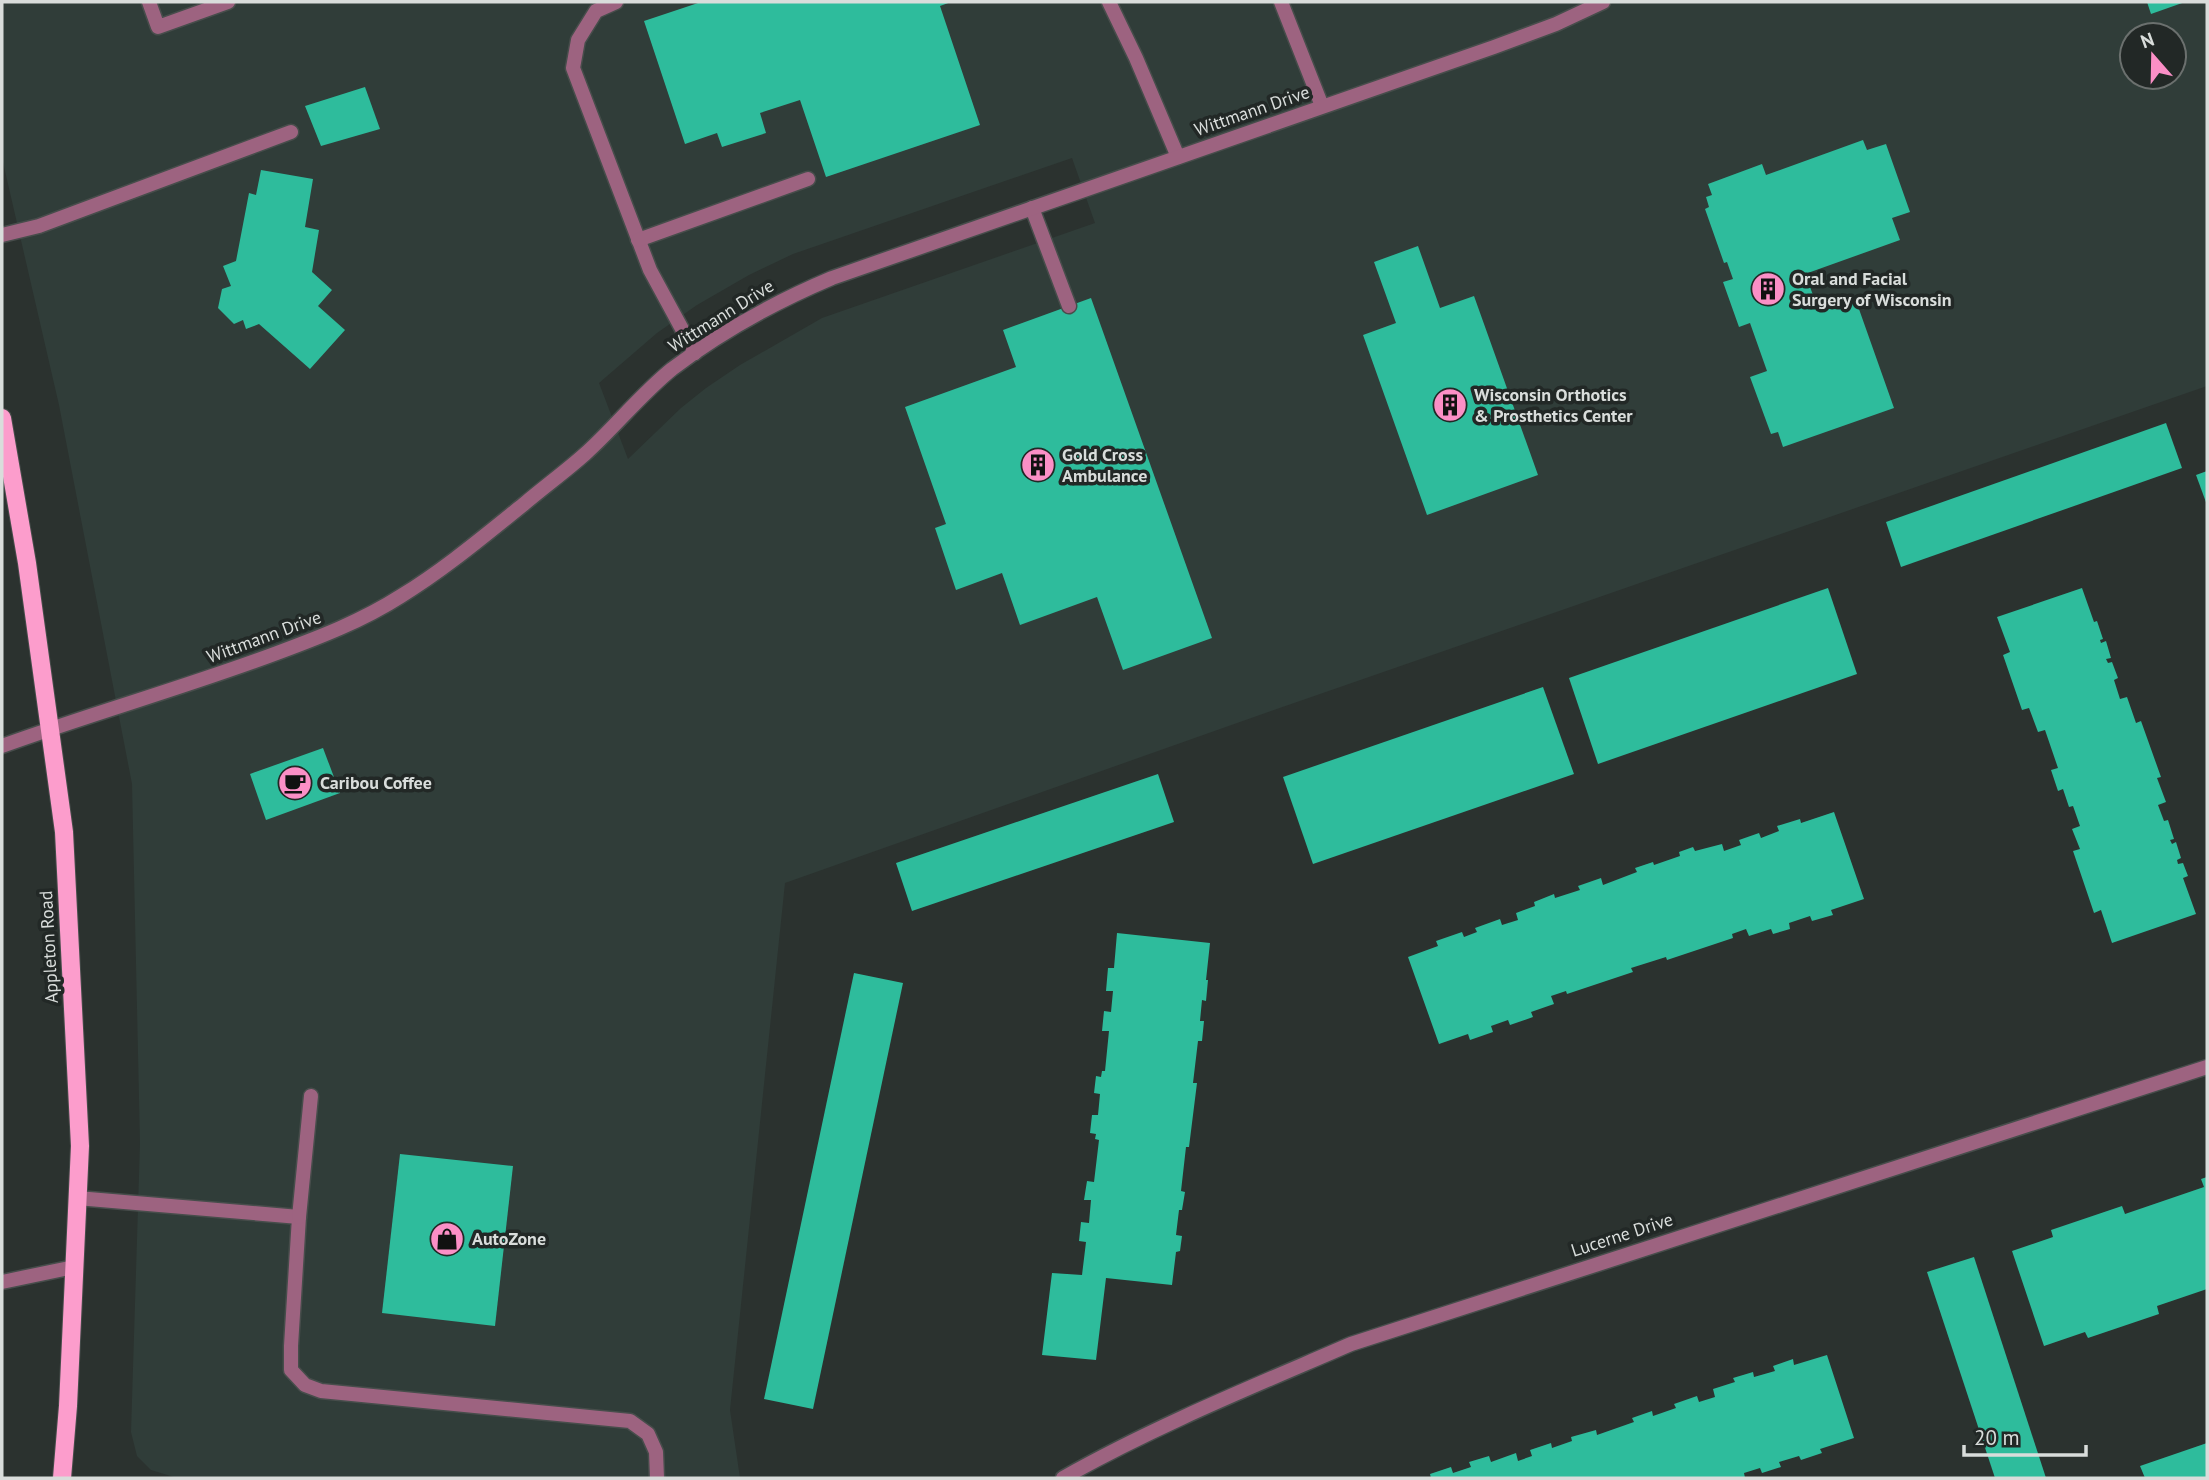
<svg xmlns="http://www.w3.org/2000/svg" width="2209" height="1480" font-family="'PT Sans',sans-serif">
  <style>
    .built { fill: #303d39; fill-rule: evenodd }
    .building { fill: #2ebc9c }
    .lines { fill: none; stroke-linecap: round; stroke-linejoin: round }
    .service-casing { stroke: #474d4b; stroke-width: 17 }
    .minor-casing { stroke: #474d4b; stroke-width: 17 }
    .primary-casing { stroke: #474d4b; stroke-width: 20 }
    .service { stroke: #9d6380; stroke-width: 14 }
    .minor { stroke: #9d6380; stroke-width: 14 }
    .primary { stroke: #fc9dcc; stroke-width: 18 }
    .labels { text-anchor: middle; stroke-width: 7; stroke-linejoin: round; paint-order: stroke }
    .street-label { font-size: 18px; fill: #d9dddb; stroke: #222826 }
    .poi-label { font-size: 18px; font-weight: bold; fill: #d9dddb; stroke: #222826; text-anchor: start }
  </style>
  <rect width="100%" height="100%" fill="#2b322f"/>
  <!-- built -->
  <path class="built" d="M2,2H2207V386L1271,711L785,883L730,1410L740,1478H177L151,1470L137,1456L131,1432L140,1143L132,784L59,405L2,158ZM2132,35H2174V77H2132ZM1072,158L1095,223L822,318L740,365L706,388L681,408L628,459L599,383L657,333L697,305L749,275L793,254Z"/>
  <!-- building -->
  <g class="building">
    <polygon points="701,2 951,2 940,6 980,125 826,177 800,100 760,113 766,133 722,147 717,133 685,144 644,21"/>
    <polygon points="2147,2 2185,2 2151,14"/>
    <polygon points="365,87 380,129 321,146 305,106"/>
    <polygon points="1863,140 1867,150 1886,144 1910,212 1892,218 1900,240 1805,274 1818,308 1854,295 1894,408 1783,447 1778,432 1771,434 1750,377 1767,371 1750,323 1739,327 1723,282 1733,279 1727,262 1724,263 1705,209 1709,207 1706,197 1712,195 1708,184 1762,164 1766,175"/>
    <polygon points="261,170 313,179 305,227 319,230 312,272 332,290 318,306 345,330 310,369 259,324 246,329 243,320 234,324 218,308 222,289 231,286 223,266 236,261 249,193 256,195"/>
    <polygon points="1418,246 1440,308 1474,296 1538,475 1427,515 1363,335 1396,323 1374,262"/>
    <polygon points="1091,298 1212,638 1123,670 1097,597 1020,625 1002,573 956,590 935,528 946,524 905,407 1016,367 1003,330"/>
    <polygon points="2166,423 2182,468 1901,567 1886,522"/>
    <polygon points="2207,471 2207,505 2196,475"/>
    <polygon points="1828,588 1857,674 1598,764 1569,678"/>
    <polygon points="2082,588 2094,622 2097,621 2103,639 2100,640 2101,643 2106,641 2111,658 2106,659 2108,663 2112,662 2118,678 2114,680 2120,699 2127,697 2136,723 2141,721 2161,777 2157,778 2166,802 2158,805 2164,821 2168,820 2174,839 2170,840 2172,844 2176,842 2181,858 2177,860 2178,864 2183,863 2188,876 2183,878 2196,914 2112,943 2101,910 2094,913 2073,851 2080,849 2072,829 2080,826 2073,806 2069,807 2063,789 2058,791 2051,770 2058,768 2045,730 2038,732 2029,708 2022,710 2003,655 2010,652 1997,617"/>
    <polygon points="1543,687 1574,774 1313,864 1283,777"/>
    <polygon points="323,748 340,793 266,820 250,774"/>
    <polygon points="1158,774 1174,822 912,911 896,863"/>
    <polygon points="1834,812 1864,899 1831,910 1833,915 1812,921 1810,916 1789,923 1790,929 1773,934 1771,929 1749,936 1746,929 1732,934 1733,938 1667,960 1666,957 1631,968 1633,972 1567,994 1566,991 1551,996 1554,1004 1531,1012 1533,1017 1510,1025 1508,1020 1491,1026 1493,1032 1470,1040 1468,1034 1439,1044 1408,957 1438,946 1436,941 1462,932 1464,937 1477,932 1475,928 1500,919 1502,925 1518,920 1516,913 1535,906 1534,902 1554,894 1555,898 1580,890 1578,886 1601,878 1603,885 1637,872 1635,868 1653,862 1654,865 1680,856 1679,852 1693,847 1695,851 1722,844 1724,851 1741,845 1739,840 1759,833 1761,838 1779,831 1777,826 1800,819 1801,823"/>
    <polygon points="1117,933 1210,943 1206,980 1208,980 1206,1001 1202,1000 1200,1021 1204,1021 1202,1041 1198,1041 1193,1083 1197,1083 1189,1147 1186,1147 1181,1191 1185,1192 1182,1210 1179,1210 1176,1235 1182,1236 1180,1251 1176,1252 1172,1285 1106,1278 1096,1360 1042,1355 1052,1273 1082,1275 1086,1242 1079,1241 1081,1222 1089,1223 1091,1200 1084,1200 1087,1181 1094,1182 1099,1140 1095,1139 1096,1134 1090,1133 1092,1115 1098,1115 1100,1094 1094,1093 1096,1076 1101,1077 1102,1071 1105,1071 1109,1031 1102,1031 1104,1011 1111,1012 1113,991 1106,991 1108,968 1114,968"/>
    <polygon points="854,973 903,983 813,1409 764,1399"/>
    <polygon points="400,1154 513,1166 495,1326 382,1313"/>
    <polygon points="2207,1177 2207,1289 2157,1306 2159,1314 2088,1338 2085,1332 2044,1346 2012,1251 2053,1237 2051,1230 2122,1206 2125,1214 2204,1187 2201,1179"/>
    <polygon points="1974,1257 2046,1478 1995,1478 1927,1272"/>
    <polygon points="1827,1355 1854,1438 1820,1449 1822,1453 1801,1460 1799,1456 1779,1462 1781,1467 1762,1473 1760,1468 1744,1473 1745,1478 1431,1478 1430,1474 1451,1467 1453,1473 1471,1467 1469,1462 1489,1456 1491,1462 1516,1453 1518,1461 1532,1456 1530,1450 1551,1443 1552,1448 1572,1441 1571,1437 1596,1430 1597,1435 1634,1422 1632,1418 1652,1411 1653,1416 1676,1408 1674,1404 1697,1396 1699,1402 1715,1397 1713,1389 1735,1382 1733,1378 1753,1372 1754,1377 1775,1371 1773,1366 1793,1359 1794,1365"/>
    <polygon points="2207,1443 2207,1478 2145,1478 2140,1466"/>
  </g>
  <g class="lines">
    <!-- service casing -->
    <g class="service-casing">
      <g id="service">
        <polyline points="149,2 158,27 228,2"/>
        <polyline points="616,2 596,11 578,40 573,68 650,270 695,353"/>
        <polyline points="1109,2 1136,58 1178,157"/>
        <polyline points="1281,2 1322,106"/>
        <polyline points="1032,208 1069,306"/>
        <polyline points="2,235 39,226 291,132"/>
        <polyline points="638,240 808,179"/>
        <polyline points="77,1198 299,1217 291,1346 291,1370 305,1385 321,1391 630,1421 648,1434 656,1452 657,1478"/>
        <polyline points="299,1217 311,1096"/>
        <polyline points="2,1282 74,1267"/>
      </g>
    </g>
    <!-- minor casing -->
    <g class="minor-casing">
      <g id="minor">
        <path d="M2,746C93,713 186,687 277,653C320,637 362,621 401,596C445,569 484,536 524,504C544,487 566,471 585,454C615,427 641,394 672,369C722,331 775,302 832,278L1494,47L1556,24L1603,2"/>
        <path d="M1063,1478C1155,1426 1254,1386 1351,1344L2207,1067"/>
      </g>
    </g>
    <!-- primary casing -->
    <g class="primary-casing">
      <polyline id="primary" points="2,418 27,563 64,832 80,1146 68,1406 62,1478"/>
    </g>
    <!-- service -->
    <use href="#service" class="service"/>
    <!-- minor -->
    <use href="#minor" class="minor"/>
    <!-- primary -->
    <use href="#primary" class="primary"/>
  </g>
  <!-- icons -->
  <defs>
    <g id="building-disc" transform="scale(1.75)"><circle r="9.5" fill="#fb8fc6" stroke="#222826"/><path d="M-4-6H4V6H1V3H-1V6H-4ZM-2.5-4.3h1.7v1.8h-1.7ZM.8-4.3h1.7v1.8H.8ZM-2.5-1h1.7V.8h-1.7ZM.8-1h1.7V.8H.8Z" fill="#111"/></g>
    <g id="cafe-disc" transform="scale(1.75)"><circle r="9.5" fill="#fb8fc6" stroke="#222826"/><path d="M-5.5-4.5H6V0H3Q3 3.5 0 3.5H-2.5Q-5.5 3.5-5.5 0ZM3-3.2v2h1.7v-2ZM-6 4.5H4V6H-6Z" fill="#111"/></g>
    <g id="shop-disc" transform="scale(1.75)"><circle r="9.5" fill="#fb8fc6" stroke="#222826"/><path d="M-5-2.5h2.3a2.7 3.5 0 0 1 5.4 0H5L5.5 6h-11ZM-1.5-2.5h3a1.5 2.3 0 0 0-3 0Z" fill="#111"/></g>
  </defs>
  <g fill-rule="evenodd">
    <use href="#building-disc" x="1768" y="289"/>
    <use href="#building-disc" x="1450" y="405"/>
    <use href="#building-disc" x="1038" y="465"/>
    <use href="#cafe-disc" x="295" y="783"/>
    <use href="#shop-disc" x="447" y="1239"/>
  </g>
  <g class="labels">
    <!-- street labels -->
    <g class="street-label">
      <text transform="translate(1252 111) rotate(-19)" y="6">Wittmann Drive</text>
      <text transform="translate(721 316) rotate(-32)" y="6">Wittmann Drive</text>
      <text transform="translate(264 637) rotate(-20)" y="6">Wittmann Drive</text>
      <text transform="translate(49 947) rotate(-93)" y="6">Appleton Road</text>
      <text transform="translate(1622 1235) rotate(-18)" y="6">Lucerne Drive</text>
    </g>
    <!-- poi labels -->
    <g class="poi-label">
      <text x="1792" y="285">Oral and Facial<tspan x="1792" dy="21">Surgery of Wisconsin</tspan></text>
      <text x="1474" y="401">Wisconsin Orthotics<tspan x="1474" dy="21">&amp; Prosthetics Center</tspan></text>
      <text x="1062" y="461">Gold Cross<tspan x="1062" dy="21">Ambulance</tspan></text>
      <text x="320" y="789">Caribou Coffee</text>
      <text x="472" y="1245">AutoZone</text>
    </g>
  </g>
  <!-- border -->
  <rect width="2209" height="1480" fill="none" stroke="#d9dddb" stroke-width="7"/>
  <!-- north arrow -->
  <g transform="translate(2153 56) rotate(340)"><circle r="33" fill="#222826" stroke="#6b706e" stroke-width="2"/>
  <path d="M0-5L12 26L0 18L-12 26Z" fill="#fb8fc6"/>
  <text y="-10" font-size="19" font-weight="bold" text-anchor="middle" fill="#d9dddb">N</text>
  </g>
  <!-- scale -->
  <path d="M1964 1445v10h122v-10" fill="none" stroke="#d9dddb" stroke-width="3.5"/>
  <text x="1974" y="1445" font-size="21" fill="#d9dddb" stroke="#222826" stroke-width="5" paint-order="stroke">20 m</text>
</svg>
